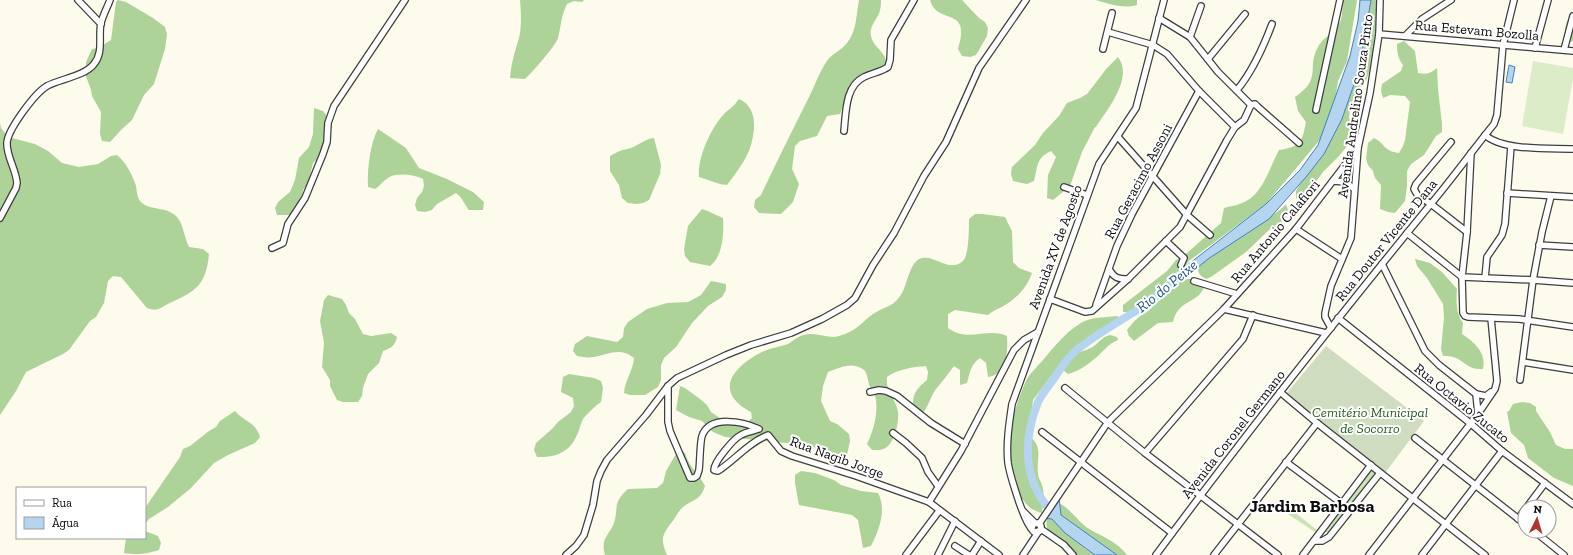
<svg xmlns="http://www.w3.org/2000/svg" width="1573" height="555" font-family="'Zilla Slab',serif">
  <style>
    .green { fill: #cae4b8 }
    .forest { fill: #add399 }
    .cemetery { fill: #d0dcbf }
    .pitch { fill: #dcecc9 }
    .water { fill: #b4d4f0; stroke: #4181c1 }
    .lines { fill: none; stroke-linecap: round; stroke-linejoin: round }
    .river { stroke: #b4d4f0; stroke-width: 8 }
    .minor-casing { stroke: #3e3e3e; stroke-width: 8 }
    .minor { stroke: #fff; stroke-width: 5.5 }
    .labels { text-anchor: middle; stroke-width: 4; stroke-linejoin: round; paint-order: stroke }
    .street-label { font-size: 14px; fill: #0b0b0b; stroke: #fff }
    .park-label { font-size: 14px; font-style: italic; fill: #285c22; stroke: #fff }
    .water-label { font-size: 15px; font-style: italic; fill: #205491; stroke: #fff }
    .district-label { font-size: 18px; font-weight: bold; fill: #0b0b0b; stroke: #fff }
  </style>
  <rect width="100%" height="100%" fill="#fdfbeb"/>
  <!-- green -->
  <g class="green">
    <polygon points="1355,160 1353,182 1339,179"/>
    <polygon points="1370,469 1377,474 1329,534 1323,530"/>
    <polygon points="1288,507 1317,530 1315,532 1285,512"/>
  </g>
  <!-- forest -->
  <g class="forest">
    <polygon points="118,0 126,2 153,18 165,27 167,34 165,49 154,84 144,95 132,120 121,130 110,142 102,141 100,134 101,112 92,96 91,90 86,76 86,62 92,49 98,48 111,40 116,2"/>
    <path d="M520,0H584L582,2L574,1L567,4C561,16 561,26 558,38C557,44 531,74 525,79L510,78C511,64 515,51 519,38C522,26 521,12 520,0Z"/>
    <path d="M859,0H881C881,3 881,7 880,10C878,20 869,24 871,36C874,50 888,51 887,69L859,82C855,94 844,102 840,114L827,116L817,136L800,141L795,146L792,169L799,184L793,202L781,214L759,213L754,207L755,200L761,195C776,163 792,131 808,99C814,88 818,75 825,64C830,54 840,52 847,43C857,31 856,15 859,0Z"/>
    <path d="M930,0H962L979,18L985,22L988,28L987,36L976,55L970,57L962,56L958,49C972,5 937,26 930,0Z"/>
    <path d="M1096,0H1137V5C1123,9 1109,4 1096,0Z"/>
    <path d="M1343,0H1357L1347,61L1338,81L1335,102L1322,136L1318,142L1266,204L1189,261L1185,267L1172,275L1143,306L1131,312H1123V305L1167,271L1176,260L1187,253L1221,223L1224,208C1230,206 1236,206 1242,203C1263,195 1269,168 1279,150C1300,147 1302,143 1306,122L1298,111L1295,97C1323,78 1306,68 1318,47C1323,37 1334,33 1339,24C1343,18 1342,8 1343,0Z"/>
    <polygon points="1371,0 1377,0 1378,13 1382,19 1382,26 1376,39 1373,60 1366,81 1351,103 1349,117 1351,123 1362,135 1362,142 1348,145 1339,156 1323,172 1302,201 1296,198 1296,191 1300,184 1333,137"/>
    <path d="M1573,11V39L1572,42L1565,40C1564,28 1566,20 1573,11Z"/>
    <path d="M1404,41L1415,51L1418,73C1427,75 1431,73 1437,68L1438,89L1442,124V132L1436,136L1424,155L1411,164L1407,171V186L1405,201L1395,213L1388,212L1380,209L1381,185L1375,178L1373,171L1368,165L1366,159L1368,143L1374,138C1386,144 1383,151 1399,153L1403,146L1405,140L1410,102L1405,96L1390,95L1383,98L1381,91L1382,84L1401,71L1403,65C1398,58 1397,53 1397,44Z"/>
    <path d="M1118,57C1134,78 1107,110 1096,127H1095L1082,152L1070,186L1053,200L1047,198L1048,175L1056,157L1051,151C1036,158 1038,166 1034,181L1027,184L1013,181L1011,174L1012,167L1035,145L1043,133L1059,116L1067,103L1080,98L1087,94L1107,68Z"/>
    <path d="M739,99C757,107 756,128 751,145C747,159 736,173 727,185L720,184L699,177C697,158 712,125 726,112C731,108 735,105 739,99Z"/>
    <polygon points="314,108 323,111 328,117 324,153 313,163 308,183 303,190 300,202 292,215 277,215 275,208 278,202 290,192 295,180 299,158 309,147 313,134"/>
    <path d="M0,123L1,128L8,137L35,144L48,151L62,163L79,167L98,164L111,156L117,155C126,162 133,176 136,186C137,192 137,196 140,201C148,211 166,206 176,216C183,222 184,237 189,247L203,249L209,254C206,285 196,291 170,303C159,308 159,312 147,308L121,277L113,276L108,281L104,303L96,317L90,321L69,350L63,354L26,372L16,391L0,415Z"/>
    <path d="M378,129L406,148L419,168L447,179L473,192L484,202L483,210H469C464,204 463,198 456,193L437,204L432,210L425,212L417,211L415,205L417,198L422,192L424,186L423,179C415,175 396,172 388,178C383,181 380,186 375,189L368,187C367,170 370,144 378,129Z"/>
    <path d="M654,138L661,165L660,174L649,200L643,203L636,204L628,203L622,198L619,185L610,171V156C619,151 621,150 631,148C639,145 645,139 654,138Z"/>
    <path d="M1286,204L1288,210L1286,217L1281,222L1269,230L1246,252L1211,277L1206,279C1198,275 1197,271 1199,262L1280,210Z"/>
    <path d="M702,209C709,211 715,215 723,218C724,233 723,256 710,266L690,262L685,256L684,249L688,226Z"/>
    <path d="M975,214H982L1005,217L1012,231L1013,262L1019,268L1032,273C1027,288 1016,299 1002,307C997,309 993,311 988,315L955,310L948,314V328C968,343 988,327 1007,336C1008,352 1007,375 988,377L986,363L980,358C971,364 970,372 967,383L960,385V370L954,366C948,374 942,382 936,389C929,399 928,410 919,416L912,413C914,394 912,393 927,380L928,372L926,366C913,367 898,369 887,377C885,391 896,399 898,412C899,423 895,440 887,447C882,451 877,450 872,450L867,444C873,432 878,415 876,401C876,395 871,390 869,384C867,378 868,371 861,368C850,362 839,368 828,372L823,386L821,401L830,421L837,424L849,434L850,441L847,455L832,454L810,446L796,444L725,437L713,432L702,421L689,417L676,410L680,386L685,388L700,399L707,405L711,412L724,421L746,423L752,418L751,412C713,392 732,367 762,352C770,348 779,347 788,344C793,341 798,336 804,335C814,332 824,337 834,337C841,336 851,332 856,328C862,324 867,318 873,314C887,305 894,308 903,291C908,281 910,261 922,258C936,255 949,273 963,261C969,255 969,228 969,219Z"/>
    <path d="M1415,259L1430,263L1442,272L1457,289C1456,300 1456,314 1463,323L1462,334C1474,342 1487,353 1483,369C1468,370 1467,363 1456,358C1452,356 1447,356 1443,356L1441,349L1444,318L1443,304L1427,278L1417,266Z"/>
    <path d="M1187,279H1194L1204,287C1198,304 1178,299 1173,322L1158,323L1134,341L1129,336L1127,330C1133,322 1139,316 1147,312L1180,282Z"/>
    <path d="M711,281L726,284V290L722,297L708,306L692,323L676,347L664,358L661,365V380L658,387L645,395H630L624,393C625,380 633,371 634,358C620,347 610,354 594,357C588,358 583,357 577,356L573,351L575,344L587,336L617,342L623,337L624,328L628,322L647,309L667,303L688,302L701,295Z"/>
    <path d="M328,295L342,299L346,305L349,313L355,319L363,334L371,336L391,333L397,337C395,346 391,348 383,351L379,363L368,374L363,388L362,396L358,402H343L337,400L330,386V380L322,367L324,343L320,321L324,300Z"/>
    <path d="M1118,316V323L1075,349L1064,359L1033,400L1029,436C1044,447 1036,459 1038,473C1038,478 1041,481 1042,485C1045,494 1043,504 1042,513C1009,506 1007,448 1012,422C1015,409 1020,394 1026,381C1029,374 1038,366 1043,360C1055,346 1073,323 1091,319C1100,317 1109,317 1118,316Z"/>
    <path d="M1110,335L1117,337L1118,340C1107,344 1102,354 1093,360C1086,366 1077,372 1068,374L1063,370C1065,351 1083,354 1094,346C1100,341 1103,337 1110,335Z"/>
    <path d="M569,374L594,378L601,381L603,388L601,402C596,405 586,415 583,419C580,425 579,432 576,437C569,453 553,458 537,457L534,450L536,443L553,428L558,422L571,412L574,406L573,398L561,392L563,377Z"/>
    <polygon points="1522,402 1530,403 1536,407 1536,411 1550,432 1556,445 1565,449 1573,449 1573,486 1554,478 1528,458 1524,445 1511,433 1507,412 1509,411 1513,404"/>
    <path d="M235,411C244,422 255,421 260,437L255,443L228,455L214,463L191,488L168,507L149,519L145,524V508L180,457L183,449L190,446L209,431L216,427L220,421Z"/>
    <path d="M679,449L685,453C689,467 699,474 705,486C700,502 691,499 681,509C678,512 675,518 672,522C662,535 660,539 667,555H605C600,538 609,536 614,523C619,507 612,503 628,489L657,488L663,483L666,471Z"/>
    <path d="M801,471L815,473L834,480L841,485L861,491L878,493C887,510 879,530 871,546L863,548L858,520L852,515L799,505L795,483V475Z"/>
    <path d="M1061,504C1071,510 1077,520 1086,527C1100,536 1117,541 1127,555H1111L1056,513V509Z"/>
    <path d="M1050,517L1086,549L1096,555H1072C1062,545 1043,534 1047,519Z"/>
    <path d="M145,531L158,536L161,543L159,550C145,554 139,555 124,553L126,538H145Z"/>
  </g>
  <!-- cemetery -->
  <polygon class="cemetery" points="1326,346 1424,421 1385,473 1286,394"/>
  <!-- pitch -->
  <polygon class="pitch" points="1533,61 1573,68 1573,79 1563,134 1522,126"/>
  <!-- water -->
  <g class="water">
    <polygon points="1360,0 1371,0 1359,70 1342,119 1324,154 1306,177 1269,219 1208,259 1186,277 1181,270 1266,204 1300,170 1318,145 1350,56 1358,21"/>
    <polygon points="1509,65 1515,67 1512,83 1506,82"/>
    <polygon points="1059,497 1061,515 1117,555 1095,555 1065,533 1052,519 1042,518"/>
  </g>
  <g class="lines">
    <!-- river -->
    <path class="river" d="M1055,515C1023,484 1022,442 1038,402C1042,394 1048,387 1053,380C1059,371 1066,360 1073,353C1093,336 1117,323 1139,309C1157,297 1174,280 1191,266"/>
    <!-- minor casing -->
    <g class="minor-casing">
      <g id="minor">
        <polyline points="78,0 101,24"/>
        <polyline points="1159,18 1190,37 1218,72 1251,105 1255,104 1258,107 1299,143"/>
        <polyline points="1108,32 1153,45 1167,54 1199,91 1235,127"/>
        <polyline points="1379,34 1573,51"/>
        <polyline points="1405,36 1422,19 1451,0"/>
        <polyline points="1190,37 1201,6"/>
        <polyline points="1535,48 1548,0"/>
        <polyline points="1103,49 1112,13"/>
        <polyline points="1564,50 1573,16"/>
        <polyline points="1208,59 1245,14"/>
        <path d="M1237,90C1253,71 1263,48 1272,24"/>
        <polyline points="1316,110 1340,0"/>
        <path d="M844,131C846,113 845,86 864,77C872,73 881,72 888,67L890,60L891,40L914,0"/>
        <path d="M1485,135C1503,151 1549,148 1573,149"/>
        <polyline points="1118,137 1187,215 1210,235"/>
        <polyline points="1451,142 1416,184 1414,189 1418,196 1431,204 1467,232"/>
        <polyline points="1471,153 1467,232 1462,277 1463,313 1465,316 1468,317 1519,319 1573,327"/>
        <polyline points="1333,181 1346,182 1354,189"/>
        <polyline points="1064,187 1087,195"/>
        <polyline points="1507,193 1573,197"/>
        <path d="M0,218L16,188L17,183C16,169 6,156 7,142C9,128 35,93 47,86C60,79 85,76 94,64C104,52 98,36 101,23C103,15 107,8 110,0"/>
        <polyline points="1296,229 1342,259"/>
        <polyline points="1407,233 1462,277 1533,280 1573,283"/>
        <polyline points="1166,241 1184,258 1181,265"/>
        <polyline points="1539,245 1573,247"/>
        <polyline points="272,248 283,243 288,224 305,198 323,154 327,142 328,123 334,106 405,0"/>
        <polyline points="1382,264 1425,351 1439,365 1476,394 1478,414"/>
        <path d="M1109,269C1114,278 1118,279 1128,279"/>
        <polyline points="1485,278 1487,257 1502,235 1505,224 1511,146"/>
        <polyline points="1194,281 1237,294"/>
        <polyline points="1050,299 1085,312 1092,311 1128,279 1180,227 1227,140 1235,127 1244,120 1251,105"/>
        <polyline points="1096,305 1117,246 1132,214 1199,91"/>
        <polyline points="1224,309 1326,333"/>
        <polyline points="1338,318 1470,423 1502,451 1573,504"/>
        <polyline points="1331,328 1325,317 1325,313 1331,286 1351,238 1358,148 1370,93 1379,34 1380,0"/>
        <polyline points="1523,362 1573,370"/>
        <polyline points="1520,380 1533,280 1542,232 1551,196"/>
        <path d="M668,386V422L670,431L690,478H694L697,476L699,470C700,462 700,442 702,436C710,414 744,422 759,429C753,431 746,432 741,435C733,439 714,462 714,470L718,471C735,460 748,443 768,435L781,451L792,456L856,476L929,502L999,555"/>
        <polyline points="1065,388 1145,453 1278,555"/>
        <polyline points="870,392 879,390 886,391 897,396 931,423 965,444"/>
        <polyline points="1280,392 1317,423 1485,555"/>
        <polyline points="1476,394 1486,396 1491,392"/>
        <polyline points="1042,432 1172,533"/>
        <polyline points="893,433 906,443 922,458 928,472 938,486"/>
        <polyline points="1415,438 1525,524"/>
        <polyline points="1145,453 1243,339 1253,315"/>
        <polyline points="1286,462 1341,503"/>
        <polyline points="929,502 961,451 1014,350 1024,340 1038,332"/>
        <polyline points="1527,507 1545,483"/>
        <polyline points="1023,511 1035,523"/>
        <polyline points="1518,519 1525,509"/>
        <polyline points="1039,524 1108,422 1224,309 1296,229 1358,148"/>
        <path d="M1032,528L1033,524L1038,523L1041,526L1040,531L1034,532C1026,524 1023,512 1019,502C1015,489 1010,476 1008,463C1006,444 1009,424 1012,404L1099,164L1136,108L1164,0"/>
        <polyline points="1041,529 1064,545 1073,555"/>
        <polyline points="1534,531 1564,555"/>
        <polyline points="1314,541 1322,541 1329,537 1380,473"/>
        <polyline points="955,546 969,555"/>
        <polyline points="566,555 576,546 584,535 593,505 597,481 601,471 607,460 646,415 668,386 677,378 726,355 751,345 791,333 822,319 847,305 855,298 873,265 894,233 924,176 946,142 979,68 1026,0"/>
        <polyline points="906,555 939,511"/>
        <polyline points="938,555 955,521"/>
        <polyline points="972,555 981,541"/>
        <polyline points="1023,555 1039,531"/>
        <path d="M1156,555C1244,436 1336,320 1430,205C1452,179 1472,151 1494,124L1497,115L1503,45L1514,0"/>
        <polyline points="1214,555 1317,423"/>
        <polyline points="1303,555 1371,465"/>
        <polyline points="1369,555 1478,414 1495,389 1497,381 1491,318"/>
        <polyline points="1422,555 1502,451"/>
      </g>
    </g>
    <!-- minor -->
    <use href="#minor" class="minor"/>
  </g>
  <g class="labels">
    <!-- street labels -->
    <g class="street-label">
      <text transform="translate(1477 30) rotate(5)" y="5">Rua Estevam Bozolla</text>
      <text transform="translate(1355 106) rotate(-82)" y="5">Avenida Andrelino Souza Pinto</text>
      <text transform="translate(1138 181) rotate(-62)" y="5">Rua Geracimo Assoni</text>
      <text transform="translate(1275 231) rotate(-50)" y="5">Rua Antonio Calafiori</text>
      <text transform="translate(1386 240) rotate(-51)" y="5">Rua Doutor Vicente Dana</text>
      <text transform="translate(1055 247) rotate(-70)" y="5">Avenida XV de Agosto</text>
      <text transform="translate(1462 403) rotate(39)" y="5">Rua Octavio Zucato</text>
      <text transform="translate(1233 434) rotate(-52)" y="5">Avenida Coronel Germano</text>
      <text transform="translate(837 457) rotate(20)" y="5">Rua Nagib Jorge</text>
    </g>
    <!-- park labels -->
    <g class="park-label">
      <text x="1370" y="417">Cemitério Municipal<tspan x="1370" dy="16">de Socorro</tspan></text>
    </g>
    <!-- water labels -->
    <g class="water-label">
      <text transform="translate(1167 286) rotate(-39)" y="5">Rio do Peixe</text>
    </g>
    <!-- district labels -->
    <g class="district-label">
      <text x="1312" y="512">Jardim Barbosa</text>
    </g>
  </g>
  <!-- legend -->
  <rect x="16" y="487" width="130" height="52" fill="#ffffff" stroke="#9d9d9d"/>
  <rect x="24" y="500" width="20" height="6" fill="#ffffff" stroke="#9d9d9d"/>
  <text x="52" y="507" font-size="12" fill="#0b0b0b">Rua</text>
  <rect x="24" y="517" width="20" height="12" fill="#b4d4f0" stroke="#9d9d9d"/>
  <text x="52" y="527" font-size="12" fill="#0b0b0b">Água</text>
  <!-- north arrow -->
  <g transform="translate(1537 519) rotate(5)"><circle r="19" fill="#ffffff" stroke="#9d9d9d"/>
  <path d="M0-3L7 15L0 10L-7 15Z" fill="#ae3630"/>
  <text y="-6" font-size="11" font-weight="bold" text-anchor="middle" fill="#0b0b0b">N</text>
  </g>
</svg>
